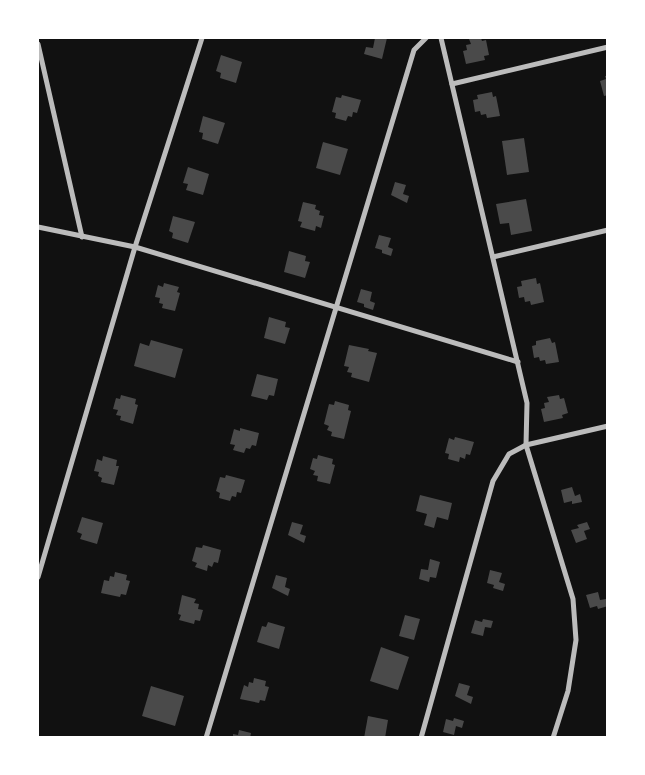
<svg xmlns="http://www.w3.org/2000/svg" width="645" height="775" font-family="'Space Grotesk',sans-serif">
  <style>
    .building { fill: #4a4a4a }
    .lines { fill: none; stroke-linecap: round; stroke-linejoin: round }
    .minor { stroke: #bcbcbc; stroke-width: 5 }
  </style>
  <rect width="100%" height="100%" fill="#111"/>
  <!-- building -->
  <g class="building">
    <polygon points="375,38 387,38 382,59 364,54 366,47 373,48"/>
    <polygon points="481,38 482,41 486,40 489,55 484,56 485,60 466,64 463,51 467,50 466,45 471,44 469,39"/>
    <polygon points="221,55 242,62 236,83 220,78 221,73 216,71"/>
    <polygon points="605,76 608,76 608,95 604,96 600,81 606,79"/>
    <polygon points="492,92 493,97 496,96 500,116 487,118 486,114 481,115 480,111 475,112 473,100 478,99 477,95"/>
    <polygon points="342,95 361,100 357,113 353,112 352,117 348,116 346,121 335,118 336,113 332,112 336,97 341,98"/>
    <polygon points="203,116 225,123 218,144 202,139 203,133 199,132"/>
    <polygon points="524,138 529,172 507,175 502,141"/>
    <polygon points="323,142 348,149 340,175 316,168"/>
    <polygon points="188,167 209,174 203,195 186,190 188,184 183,183"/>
    <polygon points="395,182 406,185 403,194 409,196 407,203 391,195"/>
    <polygon points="526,199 532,231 511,235 509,223 500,224 496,204"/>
    <polygon points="303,202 316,205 315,209 320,211 319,215 324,216 321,228 316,226 315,231 300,227 302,222 298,221"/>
    <polygon points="173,216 195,222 188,243 172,238 173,233 169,231"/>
    <polygon points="379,235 391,238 388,247 393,249 391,256 382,253 382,250 375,248"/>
    <polygon points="289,251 306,256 305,261 310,262 305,278 284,272"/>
    <polygon points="536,278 537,284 540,283 544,302 531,305 530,301 525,302 524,297 519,298 517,287 522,286 521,281"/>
    <polygon points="164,283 179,287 177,292 180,293 175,311 162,308 163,304 159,303 160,298 155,297 158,285 163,287"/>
    <polygon points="361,289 372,292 370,301 375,303 373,310 364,307 364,304 357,302"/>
    <polygon points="269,317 286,322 285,327 290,328 285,344 264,338"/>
    <polygon points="550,338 552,343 555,342 559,362 546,364 545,360 540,361 539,357 534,358 532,346 536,345 536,341"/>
    <polygon points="151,340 183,349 175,378 134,366 140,343 149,346"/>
    <polygon points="349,345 369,349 368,351 377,353 369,382 351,377 352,373 347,372 349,367 344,366"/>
    <polygon points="257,374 278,379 274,396 269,395 267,400 251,396"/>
    <polygon points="121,395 136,399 135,404 138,405 133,424 120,420 121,416 116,415 118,410 113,409 116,398 120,399"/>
    <polygon points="559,395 560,399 564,398 568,413 562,415 563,418 544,422 541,409 545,408 544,403 549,402 547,397"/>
    <polygon points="335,401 349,405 348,410 351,411 344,439 331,436 332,432 327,430 329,426 324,424 329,404 334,405"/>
    <polygon points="240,428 259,433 256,446 252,445 250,449 246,448 244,453 233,450 235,445 230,444 234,429 240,431"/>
    <polygon points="455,437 474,442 470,455 466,454 465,459 460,457 459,462 448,459 449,454 445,453 449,438 454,440"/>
    <polygon points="318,455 333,459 332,464 335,465 330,484 317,481 318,476 313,475 315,471 310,469 313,458 317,459"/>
    <polygon points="103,456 117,460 116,466 119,466 114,485 101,482 102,478 98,476 99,472 94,471 97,459 102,461"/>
    <polygon points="226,475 245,480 241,493 237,492 236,497 232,496 230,501 219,498 220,493 216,491 220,477 225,478"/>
    <polygon points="572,487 575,496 580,494 582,502 572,504 572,501 564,503 561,490"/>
    <polygon points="420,495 452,503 448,520 437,517 434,528 424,525 427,514 416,511"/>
    <polygon points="82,517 103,523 97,544 80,539 82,534 77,532"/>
    <polygon points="292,522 303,525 300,534 306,536 304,543 288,535"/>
    <polygon points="587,522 590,529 584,531 587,539 576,543 571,530 579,528 577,525"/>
    <polygon points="203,545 221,550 218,563 214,562 212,567 208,565 207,571 195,567 197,563 192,561 196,547 202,548"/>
    <polygon points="430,559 440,562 436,578 430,577 429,582 419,579 421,569 428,570"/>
    <polygon points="490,570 502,573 499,582 505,584 503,591 493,588 494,585 487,583"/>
    <polygon points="115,572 127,575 126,580 130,581 126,595 121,594 120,597 101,593 104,580 109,581 110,576 114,577"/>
    <polygon points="276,575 287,578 285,587 290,589 288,596 272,588"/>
    <polygon points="598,592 600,600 606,599 608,606 598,609 597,606 590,608 586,595"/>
    <polygon points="182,595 196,599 194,603 199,604 198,609 203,610 200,621 195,620 194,624 179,620 181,615 178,614"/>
    <polygon points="405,615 420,619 414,640 399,636"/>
    <polygon points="483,619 493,621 491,628 485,627 483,636 471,633 475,620 482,622"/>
    <polygon points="268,622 285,627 279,649 257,642 262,626 266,627"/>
    <polygon points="381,647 409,657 398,690 370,681"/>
    <polygon points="254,678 266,681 265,686 269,687 265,701 260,700 259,703 240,699 244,685 248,687 249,682 253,683"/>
    <polygon points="459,683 470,686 467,695 473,697 471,704 455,696"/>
    <polygon points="151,686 184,696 175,726 142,716"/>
    <polygon points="368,716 388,720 385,738 364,738"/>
    <polygon points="454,718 464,721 462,728 456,726 454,735 443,732 446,719 453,721"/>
    <polygon points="239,730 251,733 250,738 233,738 233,734 238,735"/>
  </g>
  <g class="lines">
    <!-- minor -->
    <g class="minor">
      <polyline points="441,38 527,403 526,445 573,599 576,640 568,691 553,738"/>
      <polyline points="38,44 82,237"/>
      <polyline points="452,84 608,47"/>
      <polyline points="38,227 135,247 518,362"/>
      <polyline points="493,257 608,230"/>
      <polyline points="38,577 135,247 202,38"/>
      <polyline points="206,738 414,50 426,38"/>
      <polyline points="421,738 493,481 509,454 526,445 608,426"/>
    </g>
  </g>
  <!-- border -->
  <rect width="645" height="775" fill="none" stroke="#ffffff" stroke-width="78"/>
</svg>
